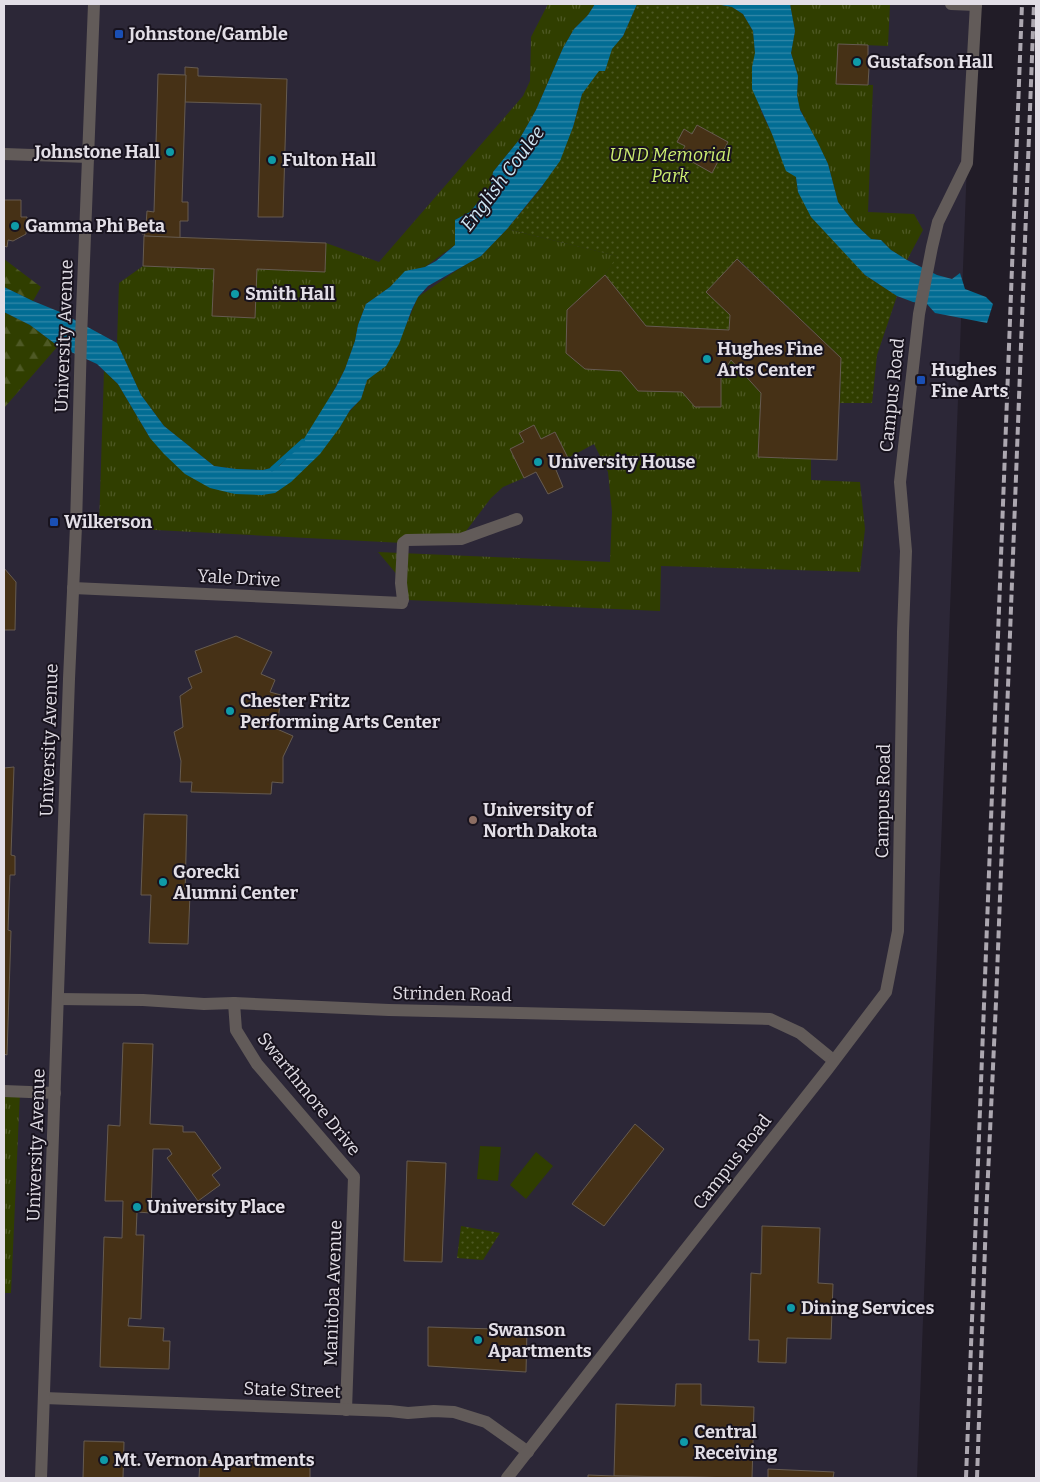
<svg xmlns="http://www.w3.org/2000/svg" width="1040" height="1482" font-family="Bitter,serif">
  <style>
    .education { fill: #2c2737 }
    .grass { fill: url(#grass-tufts) }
    .forest { fill: url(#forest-firs) }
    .park { fill: url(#park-dots) }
    .pitch { fill: #303e00 }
    .water { fill: url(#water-rules) }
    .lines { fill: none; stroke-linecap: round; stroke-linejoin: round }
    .stream { stroke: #026d94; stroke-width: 4.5 }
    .building { fill: #463116; stroke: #665b50 }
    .minor { stroke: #625b59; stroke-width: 12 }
    .rail { stroke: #aca7b0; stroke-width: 4; stroke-dasharray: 8 4; stroke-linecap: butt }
    .transit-dot { fill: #1a4fb4; stroke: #18131e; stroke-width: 2 }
    .culture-dot { fill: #0f9aa8; stroke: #18131e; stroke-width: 2 }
    .education-dot { fill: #8d6e63; stroke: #18131e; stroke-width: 2 }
    .labels { text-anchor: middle; stroke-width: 4; stroke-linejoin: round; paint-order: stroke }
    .poi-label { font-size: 18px; font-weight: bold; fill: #e2dee6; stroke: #18131e; text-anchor: start }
    .park-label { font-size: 18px; font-style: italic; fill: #cdef71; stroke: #18131e }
    .street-label { font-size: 18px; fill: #e2dee6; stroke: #18131e }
    .water-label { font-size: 19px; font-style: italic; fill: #d0e8f6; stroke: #18131e }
  </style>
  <defs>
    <pattern id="grass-tufts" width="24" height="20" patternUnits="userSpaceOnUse" patternTransform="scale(1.25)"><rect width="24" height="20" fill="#303e00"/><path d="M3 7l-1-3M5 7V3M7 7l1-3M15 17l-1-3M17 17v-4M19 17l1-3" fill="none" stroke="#4e5925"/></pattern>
    <pattern id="forest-firs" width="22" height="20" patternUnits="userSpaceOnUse" patternTransform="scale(1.25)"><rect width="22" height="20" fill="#303e00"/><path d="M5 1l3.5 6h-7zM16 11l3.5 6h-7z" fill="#4e5925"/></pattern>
    <pattern id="park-dots" width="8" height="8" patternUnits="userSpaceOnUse" patternTransform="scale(1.25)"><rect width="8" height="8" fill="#303e00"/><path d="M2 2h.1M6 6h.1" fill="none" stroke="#4e5925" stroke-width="1.8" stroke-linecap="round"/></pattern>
    <pattern id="water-rules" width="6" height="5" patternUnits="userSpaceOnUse" patternTransform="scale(1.25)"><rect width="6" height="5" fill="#026d94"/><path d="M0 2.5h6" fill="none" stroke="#3388a8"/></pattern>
  </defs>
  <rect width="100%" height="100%" fill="#211c27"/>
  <!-- education -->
  <polygon class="education" points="4,4 976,4 967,163 917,1478 4,1478"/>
  <!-- grass -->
  <g class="grass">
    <polygon points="548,4 595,4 588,15 574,29 563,48 536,110 519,140 493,172 491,186 470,212 455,220 455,245 425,267 405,272 390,287 366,304 358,325 355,341 345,369 312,432 279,466 263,470 236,469 214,466 164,426 141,395 117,343 119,283 143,266 214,269 255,318 257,269 326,243 379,262 523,96 530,81 531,37"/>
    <polygon points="790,4 890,4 888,46 839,44 837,84 873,85 868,212 914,214 923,230 907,260 891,250 881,240 871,239 855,224 838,202 828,164 799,107 797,95 798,76 791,53 795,31"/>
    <polygon points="507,229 618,256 605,275 567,310 566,353 585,369 621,371 638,391 682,392 721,407 721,375 731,360 761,393 758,456 811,459 811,480 860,482 865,529 860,572 661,566 660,611 408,600 399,577 378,552 610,562 612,512 608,472 594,444 568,458 555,432 541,439 534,426 520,433 524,442 510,449 524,478 503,487 491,498 463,535 403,543 99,527 104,371 118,384 150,438 275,493 361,399 367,380 406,325 418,297 460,268 481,256"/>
    <polygon points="4,1091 20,1092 11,1293 4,1293"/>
  </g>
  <!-- forest -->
  <g class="forest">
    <polygon points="4,259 41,287 33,301 4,287"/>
    <polygon points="4,312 30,325 58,346 4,408"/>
  </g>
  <!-- park -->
  <g class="park">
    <polygon points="637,4 718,4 732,7 743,14 753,31 761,111 772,134 796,177 798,192 865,275 897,296 877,355 872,403 840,403 841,358 738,259 730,315 729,330 646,326 605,275 617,256 507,229 542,187 573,127 582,94 612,48 623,36"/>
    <polygon points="461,1226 500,1233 483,1260 457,1258"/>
  </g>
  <!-- pitch -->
  <g class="pitch">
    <polygon points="480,1146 501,1147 498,1181 477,1179"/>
    <polygon points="536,1152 553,1166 526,1199 510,1185"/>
  </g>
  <!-- water -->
  <g class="water">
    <polygon points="595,4 637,4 623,36 612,49 605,71 599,71 582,94 573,127 560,161 542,186 507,229 481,256 428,286 418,297 412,309 399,344 386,366 367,380 361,399 350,410 340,427 320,454 291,482 275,493 262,495 235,494 210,488 185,474 164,454 150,438 118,384 97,364 58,346 30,325 4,312 4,287 33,301 60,312 117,343 141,395 164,426 214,466 236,469 263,470 279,466 302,442 336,387 345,369 355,341 358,325 366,304 390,287 405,271 425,267 436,261 455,245 455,220 470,212 491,186 493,172 519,140 536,110 563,48 574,29 588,15"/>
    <polygon points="708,4 790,4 795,31 791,53 798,76 797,95 800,110 818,143 828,164 838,202 855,224 871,239 881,240 891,250 907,260 937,275 952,279 960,273 965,289 986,297 993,304 987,323 935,313 927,304 913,302 897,296 865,275 811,217 798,192 796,177 786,171 772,134 752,89 752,67 755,53 753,31 743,14 732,7 721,5"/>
  </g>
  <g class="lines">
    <!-- stream -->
    <polyline class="stream" points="272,469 303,441"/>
  </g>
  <!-- building -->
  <g class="building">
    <polygon points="838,44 868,45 868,57 877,57 877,68 869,68 868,85 836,84"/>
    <polygon points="185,67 198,68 198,76 287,79 283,217 258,217 261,104 185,102"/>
    <polygon points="158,74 186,75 182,202 188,202 188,221 180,221 180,238 144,236 145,234 142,234 143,225 146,225 147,211 154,212"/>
    <polygon points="697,125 728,142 712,173 680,155 685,146 677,142 684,129 692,134"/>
    <polygon points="4,200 21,200 21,217 27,217 26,234 13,241 8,240 7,247 4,246"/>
    <polygon points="144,236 326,243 325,272 257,269 255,318 212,316 214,269 143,266"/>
    <polygon points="737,259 841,358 837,460 758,457 761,393 731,360 721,375 721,407 695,407 682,392 638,391 621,371 585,369 566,353 567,310 605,275 646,326 729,330 730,315 706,292"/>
    <polygon points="534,425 541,439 555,432 568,458 554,465 563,487 548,494 536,472 524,478 510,449 524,442 519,433"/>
    <polygon points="4,568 16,582 15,630 4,630"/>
    <polygon points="236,636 272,652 261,674 275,680 270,692 281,695 277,729 293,736 283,757 283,783 272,782 271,794 191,792 192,782 180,782 181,761 174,732 183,727 180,696 192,688 188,678 202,672 195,651"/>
    <polygon points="14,767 11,855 15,856 15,875 10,875 8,930 11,931 7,1055 4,1054 4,768"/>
    <polygon points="144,814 187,815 185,894 190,894 188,944 149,943 151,895 141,895"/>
    <polygon points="123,1043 153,1044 150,1124 183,1126 183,1132 195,1132 221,1168 212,1175 220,1185 198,1201 167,1158 172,1154 169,1149 153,1149 151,1213 137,1212 136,1235 144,1235 141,1319 129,1318 128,1326 164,1328 163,1341 170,1341 169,1369 100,1367 104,1237 122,1238 123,1201 105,1201 108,1125 120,1126"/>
    <polygon points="635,1124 664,1149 604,1226 572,1204"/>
    <polygon points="407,1161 446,1163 442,1262 404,1261"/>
    <polygon points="762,1226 820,1228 818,1283 833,1284 831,1339 787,1338 786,1363 758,1362 759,1340 749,1340 751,1273 761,1274"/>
    <polygon points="428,1327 527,1330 526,1372 428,1366"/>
    <polygon points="676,1384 701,1384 701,1405 754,1407 752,1478 614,1476 616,1404 675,1406"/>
    <polygon points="84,1441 124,1442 123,1478 83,1478"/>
    <polygon points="200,1460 310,1464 310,1478 199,1478"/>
    <polygon points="768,1469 834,1472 833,1478 768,1478"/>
    <polygon points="588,1475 614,1476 749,1478 588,1478"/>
  </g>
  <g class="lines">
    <!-- minor -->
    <g class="minor">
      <polyline points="951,4 976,5"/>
      <polyline points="4,154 89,157"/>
      <polyline points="73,588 402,603"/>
      <polyline points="403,600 401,583 403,543 407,540 461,539 517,519"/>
      <polyline points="58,999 143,1000 204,1004 234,1003 389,1010 770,1019 800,1033 833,1060"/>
      <polyline points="234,1003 236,1030 257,1064 354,1177 346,1410"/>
      <polyline points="4,1091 55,1093"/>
      <polyline points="44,1398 390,1411 408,1413 434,1411 454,1412 486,1422 528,1452"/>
      <polyline points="41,1478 69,679 76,526 81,338 94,4"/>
      <polyline points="507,1478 644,1302 827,1070 886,992 898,931 903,632 906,551 900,482 919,314 932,247 938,222 967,163 976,4"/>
    </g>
    <!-- rail -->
    <g class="rail">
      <polyline points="966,1478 1022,4"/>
      <polyline points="977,1478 986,1218 996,1002 1034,4"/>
    </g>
  </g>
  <!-- markers -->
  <g class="transit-dot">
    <rect x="114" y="29" width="10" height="10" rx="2.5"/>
    <rect x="916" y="375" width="10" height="10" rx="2.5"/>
    <rect x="49" y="517" width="10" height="10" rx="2.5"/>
  </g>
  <g class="culture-dot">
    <circle cx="857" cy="62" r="5"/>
    <circle cx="170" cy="152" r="5"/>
    <circle cx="272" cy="160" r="5"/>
    <circle cx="15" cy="226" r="5"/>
    <circle cx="235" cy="294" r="5"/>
    <circle cx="707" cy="359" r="5"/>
    <circle cx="538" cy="462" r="5"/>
    <circle cx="230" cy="711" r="5"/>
    <circle cx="163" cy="882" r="5"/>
    <circle cx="137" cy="1207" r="5"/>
    <circle cx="791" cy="1308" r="5"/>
    <circle cx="478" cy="1340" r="5"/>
    <circle cx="684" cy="1442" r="5"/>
    <circle cx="104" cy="1460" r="5"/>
  </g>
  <circle class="education-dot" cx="473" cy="820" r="5"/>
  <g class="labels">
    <!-- poi labels -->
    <g class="poi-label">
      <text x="129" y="40">Johnstone/Gamble</text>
      <text x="867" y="68">Gustafson Hall</text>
      <text x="160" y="158" text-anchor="end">Johnstone Hall</text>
      <text x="282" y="166">Fulton Hall</text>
      <text x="25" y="232">Gamma Phi Beta</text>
      <text x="245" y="300">Smith Hall</text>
      <text x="717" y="355">Hughes Fine<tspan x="717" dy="21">Arts Center</tspan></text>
      <text x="931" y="376">Hughes<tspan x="931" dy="21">Fine Arts</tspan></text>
      <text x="548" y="468">University House</text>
      <text x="64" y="528">Wilkerson</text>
      <text x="240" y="707">Chester Fritz<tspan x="240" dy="21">Performing Arts Center</tspan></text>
      <text x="483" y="816">University of<tspan x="483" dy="21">North Dakota</tspan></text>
      <text x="173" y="878">Gorecki<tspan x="173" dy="21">Alumni Center</tspan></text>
      <text x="147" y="1213">University Place</text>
      <text x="801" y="1314">Dining Services</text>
      <text x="488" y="1336">Swanson<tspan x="488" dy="21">Apartments</tspan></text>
      <text x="694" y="1438">Central<tspan x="694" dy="21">Receiving</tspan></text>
      <text x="114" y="1466">Mt. Vernon Apartments</text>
    </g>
    <!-- park labels -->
    <g class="park-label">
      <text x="670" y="161">UND Memorial<tspan x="670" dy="21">Park</tspan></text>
    </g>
    <!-- street labels -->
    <g class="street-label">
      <text transform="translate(64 336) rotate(-88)" y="6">University Avenue</text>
      <text transform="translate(892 395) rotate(-84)" y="6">Campus Road</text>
      <text transform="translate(239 578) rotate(3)" y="6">Yale Drive</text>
      <text transform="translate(49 740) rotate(-88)" y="6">University Avenue</text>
      <text transform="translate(883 801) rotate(-89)" y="6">Campus Road</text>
      <text transform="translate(452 994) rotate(1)" y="6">Strinden Road</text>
      <text transform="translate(309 1094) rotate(51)" y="6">Swarthmore Drive</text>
      <text transform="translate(36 1145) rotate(-88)" y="6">University Avenue</text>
      <text transform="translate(732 1162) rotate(-52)" y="6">Campus Road</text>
      <text transform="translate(333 1293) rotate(-88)" y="6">Manitoba Avenue</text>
      <text transform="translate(292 1390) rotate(2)" y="6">State Street</text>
    </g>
    <!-- water labels -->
    <g class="water-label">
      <text transform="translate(502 178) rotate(-53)" y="7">English Coulee</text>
    </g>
  </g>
  <!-- border -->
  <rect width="1040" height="1482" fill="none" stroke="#e2dee6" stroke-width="10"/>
</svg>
